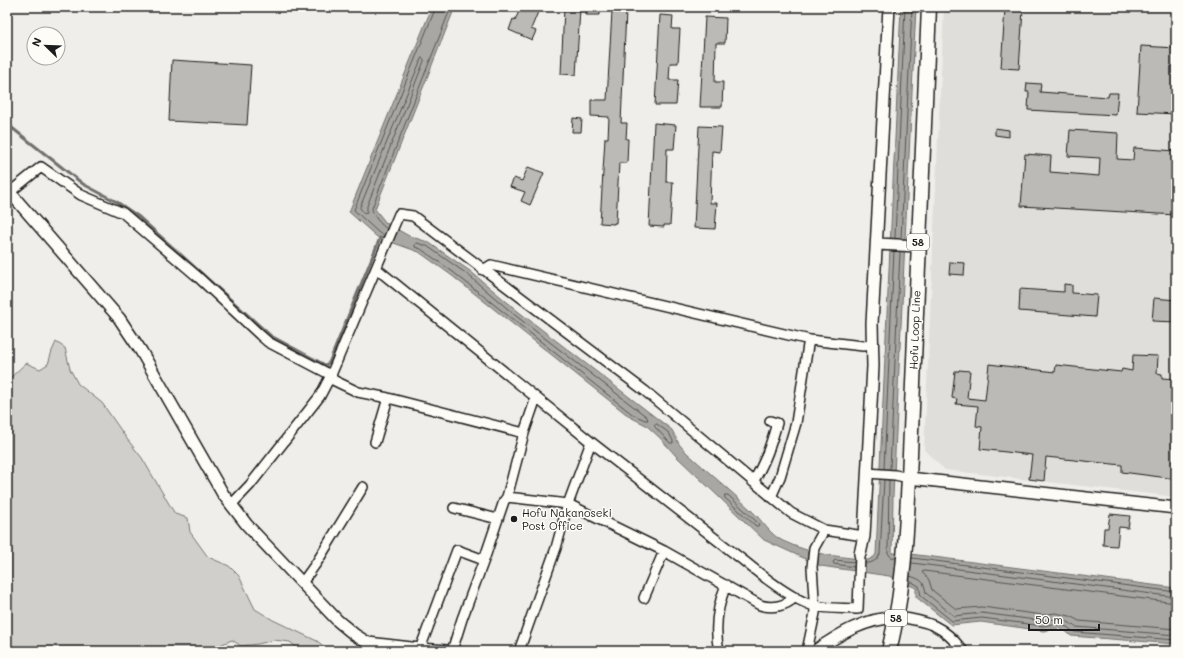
<svg xmlns="http://www.w3.org/2000/svg" width="1183" height="658" font-family="Mali,sans-serif">
	<style>
		.built { fill: #e0deda }
		.green { fill: #d0cfcc; stroke: #767674 }
		.water { fill: #a8a7a3; stroke: #706f6d }
		.lines { fill: none; stroke-linecap: round; stroke-linejoin: round }
		.shore { stroke: #545452; stroke-width: 1 }
		.stream { stroke: #706f6d; stroke-width: 3 }
		.building { fill: #bbbab6; stroke: #1c1c1c }
		.minor-casing { stroke: #1c1c1c; stroke-width: 12 }
		.tertiary-casing { stroke: #1c1c1c; stroke-width: 14 }
		.primary-casing { stroke: #1c1c1c; stroke-width: 17 }
		.minor { stroke: #fdfcf7; stroke-width: 9 }
		.tertiary { stroke: #fdfcf7; stroke-width: 11 }
		.primary { stroke: #fdfcf7; stroke-width: 14 }
		.poi-dot { fill: #1c1c1c; stroke: #fdfcf7; stroke-width: 1.5 }
		.labels { text-anchor: middle; stroke-width: 3; stroke-linejoin: round; paint-order: stroke }
		.shield { fill: #fdfcf7; stroke: #605f5e; stroke-width: 1 }
		.shield-label { font-size: 10px; font-weight: bold; fill: #1c1c1c }
		.street-label { font-size: 11px; fill: #1c1c1c; stroke: #fdfcf7 }
		.poi-label { font-size: 11px; fill: #1c1c1c; stroke: #fdfcf7; text-anchor: start }
	</style>
	<rect width="100%" height="100%" fill="#f0eeea"/>
	<filter id="ink" filterUnits="userSpaceOnUse"><feTurbulence type="fractalNoise" baseFrequency=".025" numOctaves="2"/><feDisplacementMap in="SourceGraphic" scale="8" xChannelSelector="R" yChannelSelector="G"/><feConvolveMatrix kernelMatrix="1 2 1 2 8 2 1 2 1" color-interpolation-filters="sRGB"/></filter>
	<g filter="url(#ink)">
		<!-- built -->
		<path class="built" d="M 944,7 L 1176,7 L 1176,497 L 945,470 L 924,450 Z"/>
		<!-- green -->
		<path class="green" d="M 56,342 L 65,348 L 70,369 L 78,384 L 102,403 L 127,439 L 142,458 L 175,514 L 188,518 L 190,532 L 208,557 L 229,566 L 239,576 L 255,609 L 273,620 L 317,641 L 330,651 L 301,651 L 290,642 L 274,640 L 258,644 L 241,646 L 232,640 L 222,644 L 216,651 L 7,651 L 7,378 L 10,378 L 26,363 L 40,369 L 48,364 L 52,351 Z"/>
		<!-- water -->
		<path class="water" d="M 432,7 L 455,7 L 375,209 L 386,223 L 409,236 L 428,242 L 470,271 L 519,312 L 672,430 L 679,444 L 686,452 C 708,472 731,491 752,511 C 762,520 770,535 783,541 C 813,555 836,556 868,560 L 874,557 L 876,554 L 901,7 L 916,7 L 893,496 L 892,553 L 910,554 L 1176,588 L 1176,644 L 1071,636 C 1063,627 1055,627 1044,631 L 981,622 L 951,625 L 916,597 L 916,588 L 889,576 L 821,566 L 764,540 L 676,456 L 660,438 L 646,425 L 630,417 L 451,275 L 419,252 L 377,237 L 349,212 Z"/>
		<g class="lines">
			<!-- shore -->
			<path class="shore" d="M 422,58 L 424,59 L 424,61 L 367,206 L 367,212 L 364,213 L 360,208 Z
				M 387,229 C 381,225 372,215 372,208 L 451,7
				M 384,236 L 379,233 L 354,210 L 436,7
				M 895,238 L 905,7
				M 901,239 L 912,7
				M 417,243 L 427,246 L 467,274 L 516,316 L 647,417 L 648,420 L 645,420 L 632,414 L 453,272 L 421,249 L 415,247 L 415,244 Z
				M 655,424 L 657,424 L 669,433 L 673,441 L 673,443 L 670,443 L 655,427 Z
				M 884,469 L 894,251
				M 890,469 L 900,252
				M 889,480 L 888,553 L 891,557 L 896,558
				M 725,495 L 728,495 L 759,524 L 758,526 L 756,526 L 725,498 Z
				M 912,558 L 1176,592
				M 865,563 C 872,564 877,560 880,554 L 884,480
				M 912,563 L 1176,597
				M 854,567 L 834,564 L 833,562 L 835,560 L 854,562
				M 910,576 C 922,580 924,581 926,593 L 954,616 L 982,613 L 1043,621 L 1054,619 L 1068,622 L 1076,627 L 1176,635
				M 910,581 L 919,586 L 921,596 L 952,621 L 982,618 L 1043,626 L 1054,624 L 1067,627 L 1074,632 L 1176,640
				M 1176,603 L 924,571 L 922,572 L 929,580 L 932,590 L 956,609 L 982,607 L 1043,615 L 1055,613 L 1070,616 L 1079,621 L 1176,629"/>
			<!-- stream -->
			<path class="stream" d="M 7,124 L 83,184 L 117,202 L 139,217 L 271,336 L 325,365 L 329,363 L 380,238"/>
		</g>
		<!-- building -->
		<path class="building" d="M 521,7 L 540,7 L 531,29 L 536,31 L 532,40 L 509,30 L 513,19 L 515,20 Z
			M 586,7 L 600,7 L 600,15 L 586,15 Z
			M 564,8 L 580,9 L 576,75 L 561,74 Z
			M 1005,9 L 1023,10 L 1019,69 L 1001,68 Z
			M 612,11 L 626,11 L 621,123 L 627,123 L 626,139 L 628,139 L 627,163 L 619,163 L 616,223 L 614,223 L 614,224 L 600,223 L 605,138 L 608,138 L 609,117 L 591,116 L 591,100 L 607,100 Z
			M 660,15 L 673,16 L 672,29 L 680,29 L 678,63 L 670,63 L 669,80 L 678,80 L 676,105 L 655,105 Z
			M 705,17 L 726,18 L 725,43 L 716,43 L 715,82 L 723,82 L 722,107 L 700,107 Z
			M 1141,46 L 1176,48 L 1176,114 L 1137,112 Z
			M 172,60 L 251,65 L 247,125 L 169,121 Z
			M 1027,83 L 1041,84 L 1040,92 L 1108,97 L 1109,93 L 1118,93 L 1116,115 L 1028,110 L 1029,92 L 1026,92 Z
			M 573,118 L 582,119 L 581,132 L 572,132 Z
			M 654,123 L 676,125 L 674,149 L 667,149 L 666,182 L 673,182 L 670,225 L 664,225 L 664,227 L 649,226 Z
			M 699,126 L 722,127 L 720,152 L 712,151 L 710,203 L 717,203 L 715,229 L 694,228 Z
			M 995,128 L 1009,130 L 1009,137 L 995,135 Z
			M 1070,130 L 1118,133 L 1117,159 L 1133,160 L 1134,148 L 1176,151 L 1176,215 L 1021,206 L 1025,154 L 1051,156 L 1050,172 L 1099,176 L 1100,158 L 1068,156 Z
			M 528,167 L 544,173 L 530,205 L 521,201 L 525,192 L 510,187 L 514,178 L 522,181 Z
			M 950,262 L 965,263 L 964,275 L 949,274 Z
			M 1064,284 L 1072,285 L 1072,293 L 1097,295 L 1095,317 L 1019,311 L 1020,289 L 1064,292 Z
			M 1154,298 L 1176,300 L 1176,322 L 1152,321 Z
			M 1133,355 L 1158,356 L 1157,373 L 1162,374 L 1162,378 L 1176,379 L 1176,479 L 1122,472 L 1122,465 L 1046,457 L 1044,481 L 1029,479 L 1032,455 L 980,449 L 982,427 L 976,426 L 978,406 L 956,404 L 957,399 L 952,398 L 955,371 L 959,371 L 959,370 L 970,371 L 967,398 L 985,400 L 989,364 L 1055,372 L 1056,365 L 1121,372 L 1122,369 L 1132,371 Z
			M 1110,514 L 1130,516 L 1128,528 L 1119,527 L 1117,546 L 1103,545 L 1104,528 L 1108,528 Z"/>
		<g class="lines">
			<!-- minor casing -->
			<g class="minor-casing">
				<path id="minor" d="M 10,192 L 41,167 L 81,195 L 123,213 L 198,277 L 260,335 L 268,342 L 331,375 L 333,380 L 358,392 L 388,398 L 524,433
					M 377,269 L 591,442 L 744,561 C 761,575 794,601 815,606 C 828,609 844,608 858,609 L 860,554
					M 483,270 L 491,265 L 810,340 L 863,346 L 872,345
					M 375,442 L 388,398
					M 867,473 L 895,475 L 909,478
					M 753,482 C 765,463 771,444 777,423 L 770,421
					M 507,497 L 568,504 L 664,551 L 760,605 C 772,609 786,606 795,597
					M 771,497 L 780,477 L 796,423 L 808,345 L 810,340
					M 231,505 L 250,485 L 320,396 L 331,375 L 399,214 L 413,216 L 645,391 L 791,513 L 824,530 L 864,536
					M 454,508 L 498,519
					M 302,583 L 317,562 L 363,487
					M 644,598 L 664,551
					M 897,617 C 928,621 943,625 963,651
					M 420,649 L 457,550 L 484,560
					M 452,651 L 462,619 L 484,560 L 504,501 L 507,497 L 524,433 L 536,398
					M 519,651 L 556,548 L 568,504 L 591,442
					M 719,651 C 714,628 717,607 726,585
					M 807,651 L 815,613 L 812,567 L 814,548 L 824,530"/>
			</g>
			<!-- tertiary casing -->
			<g class="tertiary-casing">
				<path id="tertiary" d="M 7,189 L 119,318 L 141,351 L 223,494 L 247,525 L 302,583 L 338,621 L 355,635 L 368,643 L 420,649 L 447,651
					M 877,244 L 918,246
					M 909,478 L 1176,508
					M 860,554 L 864,536 L 873,366 L 872,324 L 889,7
					M 815,651 C 841,633 864,619 897,617"/>
			</g>
			<!-- primary casing -->
			<g class="primary-casing">
				<path id="primary" d="M 889,651 C 894,629 899,607 901,585 C 906,549 907,513 909,478 L 929,7"/>
			</g>
			<!-- minor -->
			<use href="#minor" class="minor"/>
			<!-- tertiary -->
			<use href="#tertiary" class="tertiary"/>
			<!-- primary -->
			<use href="#primary" class="primary"/>
		</g>
	</g>
	<!-- markers -->
	<circle class="poi-dot" cx="514" cy="519" r="4"/>
	<g class="labels">
		<!-- shield labels -->
		<g class="shield">
			<rect x="907" y="234" width="22" height="16" rx="3"/>
			<rect x="885" y="610" width="22" height="16" rx="3"/>
		</g>
		<g class="shield-label">
			<text x="918" y="246">58</text>
			<text x="896" y="622">58</text>
		</g>
		<!-- street labels -->
		<g class="street-label">
			<text transform="translate(915 330) rotate(-88)" y="4">Hofu Loop Line</text>
		</g>
		<!-- poi labels -->
		<g class="poi-label">
			<text x="522" y="517">Hofu Nakanoseki<tspan x="522" dy="13">Post Office</tspan></text>
		</g>
	</g>
	<!-- margin -->
	<rect width="1183" height="658" fill="none" stroke="#fdfcf7" stroke-width="24"/>
	<rect x="12" y="12" width="1159" height="634" fill="none" stroke="#1c1c1c" stroke-width="1.5" filter="url(#ink)"/>
	<!-- north arrow -->
	<g transform="translate(46 46) rotate(293)"><circle r="19" fill="#fdfcf7" stroke="#a3a29f"/>
	<path d="M0-3L7 15L0 10L-7 15Z" fill="#1c1c1c"/>
	<text y="-6" font-size="11" font-weight="bold" text-anchor="middle" fill="#1c1c1c">N</text>
	</g>
	<!-- scale -->
	<path d="M1029 624v6h70v-6" fill="none" stroke="#1c1c1c" stroke-width="2"/>
	<text x="1035" y="624" font-size="12" fill="#1c1c1c" stroke="#fdfcf7" stroke-width="3" paint-order="stroke">50 m</text>
</svg>
